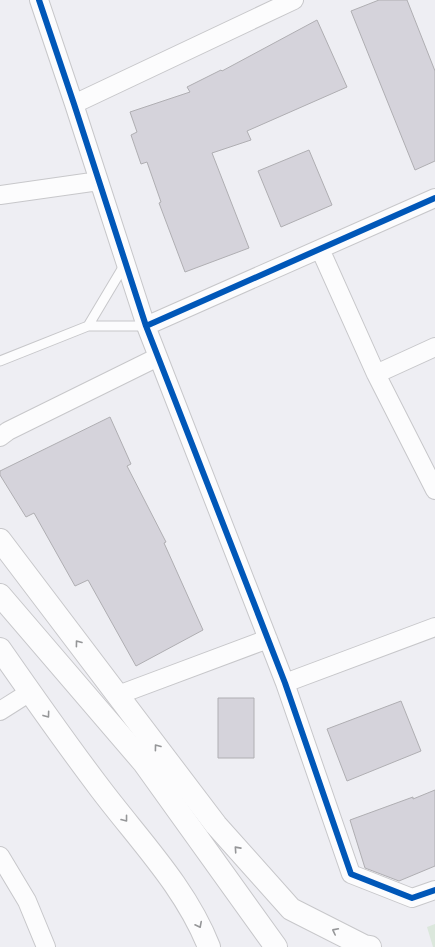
<svg xmlns="http://www.w3.org/2000/svg" width="435" height="947" font-family="'Roboto Serif',serif">
	<style>
		.green { fill: #dbe7dc }
		.building { fill: #d5d3db; stroke: #afaeb2 }
		.lines { fill: none; stroke-linecap: round; stroke-linejoin: round }
		.service-casing { stroke: #c7c7ca; stroke-width: 11 }
		.minor-casing { stroke: #c7c7ca; stroke-width: 20 }
		.secondary-casing { stroke: #c7c7ca; stroke-width: 24 }
		.trunk-casing { stroke: #c7c7ca; stroke-width: 24 }
		.service { stroke: #fcfcfd; stroke-width: 9 }
		.minor { stroke: #fcfcfd; stroke-width: 18 }
		.secondary { stroke: #fcfcfd; stroke-width: 22 }
		.trunk { stroke: #fcfcfd; stroke-width: 22 }
		.cycleway-casing { stroke: #fafbfe; stroke-width: 8 }
		.cycleway { stroke: #0057b8; stroke-width: 6 }
		.oneway { stroke: #959698 }
	</style>
	<rect width="100%" height="100%" fill="#eeeef3"/>
	<!-- green -->
	<path class="green" d="M 435,924 L 435,947 L 433,947 L 427,927 Z"/>
	<!-- building -->
	<path class="building" d="M 379,0 L 407,0 L 435,71 L 435,161 L 415,170 L 351,11 Z
		M 317,20 L 347,87 L 247,131 L 251,140 L 212,153 L 249,248 L 185,272 L 159,203 L 161,202 L 147,162 L 141,164 L 131,135 L 137,132 L 130,112 L 190,92 L 187,87 L 221,70 L 222,71 Z
		M 309,150 L 332,205 L 281,227 L 258,171 Z
		M 110,417 L 131,464 L 127,466 L 166,542 L 164,543 L 203,630 L 136,666 L 88,580 L 75,586 L 34,513 L 26,517 L 0,475 L 0,471 Z
		M 218,698 L 254,698 L 254,758 L 218,758 Z
		M 401,701 L 421,751 L 347,781 L 327,729 Z
		M 435,790 L 435,866 L 399,881 L 365,868 L 350,820 L 413,797 L 413,799 Z"/>
	<g class="lines">
		<!-- service casing -->
		<g class="service-casing">
			<path id="service" d="M 88,326 L 146,326
				M 0,361 L 88,326 L 125,264"/>
		</g>
		<!-- minor casing -->
		<g class="minor-casing">
			<path id="minor" d="M 39,0 L 74,104 L 146,326 L 285,683 L 351,874 L 412,898 L 435,890
				M 74,104 L 294,0
				M 0,195 L 99,181
				M 320,249 L 376,374 L 435,490
				M 146,326 L 435,198
				M 376,374 L 435,347
				M 0,437 L 8,431 L 158,357
				M 285,683 L 435,627
				M 118,695 L 268,639
				M 0,711 L 30,692
				M 0,856 L 27,901 L 46,947"/>
		</g>
		<!-- secondary casing -->
		<g class="secondary-casing">
			<path id="secondary" d="M 0,595 L 144,763 L 276,947"/>
		</g>
		<!-- trunk casing -->
		<g class="trunk-casing">
			<path id="trunk" d="M 0,540 L 216,825 L 291,909 L 364,946 L 370,947
				M 0,649 C 32,695 65,742 99,787 C 138,839 185,886 209,947"/>
		</g>
		<!-- service -->
		<use href="#service" class="service"/>
		<!-- minor -->
		<use href="#minor" class="minor"/>
		<!-- secondary -->
		<use href="#secondary" class="secondary"/>
		<!-- trunk -->
		<use href="#trunk" class="trunk"/>
		<!-- cycleway casing -->
		<g class="cycleway-casing">
			<path id="cycleway" d="M 39,0 L 74,104 L 146,326 L 285,683 L 351,874 L 412,898 L 435,890
				M 146,326 L 435,198"/>
		</g>
		<!-- cycleway -->
		<use href="#cycleway" class="cycleway"/>
	</g>
	<!-- one-way arrows -->
	<defs><path id="oneway-chevron" d="M-2-3.5L2.5 0L-2 3.5" fill="none" stroke-width="1.6" stroke-linecap="round" stroke-linejoin="round"/></defs>
	<g class="oneway">
		<use href="#oneway-chevron" transform="translate(78 643) rotate(-127)"/>
		<use href="#oneway-chevron" transform="translate(47 715) rotate(54)"/>
		<use href="#oneway-chevron" transform="translate(157 747) rotate(-127)"/>
		<use href="#oneway-chevron" transform="translate(125 819) rotate(52)"/>
		<use href="#oneway-chevron" transform="translate(237 849) rotate(-132)"/>
		<use href="#oneway-chevron" transform="translate(199 925) rotate(63)"/>
		<use href="#oneway-chevron" transform="translate(335 931) rotate(-153)"/>
	</g>
</svg>
